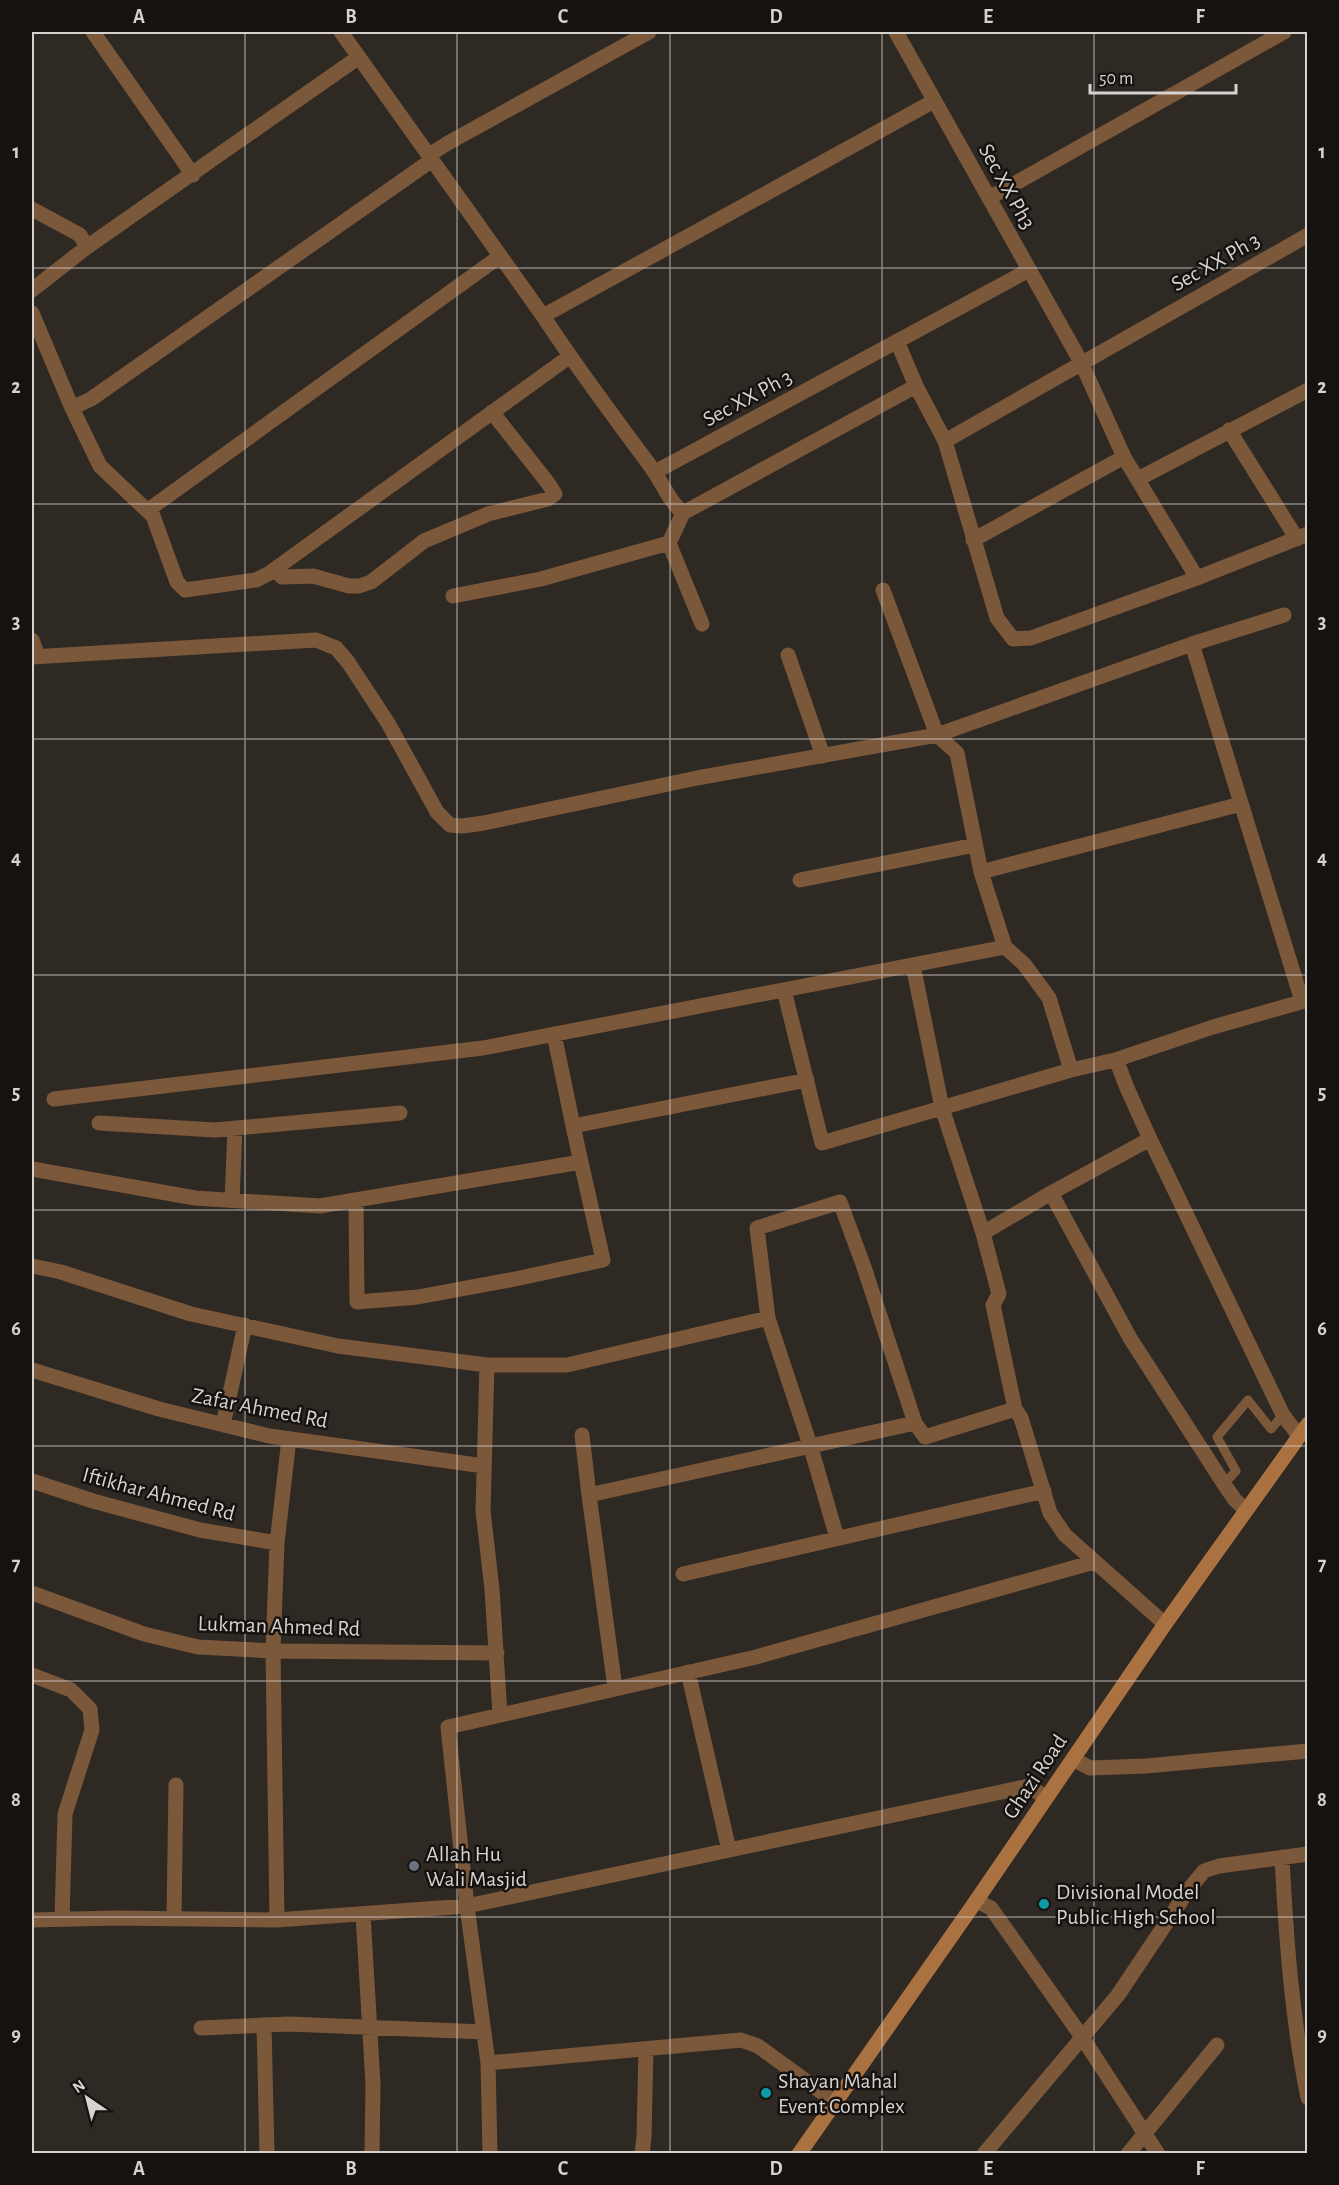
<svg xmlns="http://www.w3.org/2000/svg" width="1339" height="2185" font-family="'Alegreya Sans',sans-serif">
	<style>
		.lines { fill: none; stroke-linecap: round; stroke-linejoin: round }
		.service { stroke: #7c583b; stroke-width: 9 }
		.minor { stroke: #7c583b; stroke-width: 15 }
		.secondary { stroke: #aa7141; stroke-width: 15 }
		.grid { fill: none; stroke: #d6d2cf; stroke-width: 1.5; stroke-opacity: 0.55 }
		.worship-dot { fill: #6b7280; stroke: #151210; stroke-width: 2 }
		.culture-dot { fill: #0f9aa8; stroke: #151210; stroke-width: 2 }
		.labels { text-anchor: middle; stroke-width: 5; stroke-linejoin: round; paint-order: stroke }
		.street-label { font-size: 22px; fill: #d6d2cf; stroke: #151210 }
		.poi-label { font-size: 22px; fill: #d6d2cf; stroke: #151210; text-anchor: start }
		.neatline { fill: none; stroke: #d6d2cf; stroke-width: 2 }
		.grid-label { font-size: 20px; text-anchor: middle; font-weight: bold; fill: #d6d2cf }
	</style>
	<rect width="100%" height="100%" fill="#2f2924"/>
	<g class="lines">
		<!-- service -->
		<path class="service" d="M 1224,1484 L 1236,1471 L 1217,1437 L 1248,1400 L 1271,1429 L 1283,1415"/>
		<!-- minor -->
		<path class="minor" d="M 93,32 L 193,175
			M 341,32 L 543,316 C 577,368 614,417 651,467 C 662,482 669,501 683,513
			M 896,32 L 1081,362 L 1124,457 L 1197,578
			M 429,155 L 448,143 L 649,32
			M 989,198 L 1284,32
			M 32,209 L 80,235 L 87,247
			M 32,290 L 87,247 L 359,57
			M 32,313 L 72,408 L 100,466 L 153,516 L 177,582 L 185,590 L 256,580 L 268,574 L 569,357
			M 543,316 L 934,101
			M 897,341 L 916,386 L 945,441 L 997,618 L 1013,639 L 1031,638 L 1197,578 L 1308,534
			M 72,408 L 91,399 L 432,160
			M 1229,430 L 1297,539
			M 945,441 L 1308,235
			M 655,472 L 1029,270
			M 1138,479 L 1308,390
			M 148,510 L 499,257
			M 973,540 L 1124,457
			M 669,543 L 702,624
			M 275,569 L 282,577 L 313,576 L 349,586 L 359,586 L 371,582 L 424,541 L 488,514 L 548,499 L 555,494 L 548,483 L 492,412
			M 883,590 L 937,735 L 957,753 L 981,872 L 1005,947 L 1024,964 L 1049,998 L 1071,1070
			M 453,596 L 541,579 L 669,543 L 683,513 L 916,386
			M 32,640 L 38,656
			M 1192,644 L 1302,1001
			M 788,655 L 823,756
			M 32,657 L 316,640 L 336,648 L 348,662 L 388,723 L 437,812 L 450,825 L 462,826 L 484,823 L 697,778 L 937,735 L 1192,644 L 1284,615
			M 981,872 L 1241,804
			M 800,880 L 975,845
			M 913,965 L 942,1108 L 983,1233 L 1051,1193 L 1150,1139
			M 784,990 L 822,1143 L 1071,1070 L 1115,1060 L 1213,1027 L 1308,1000
			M 554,1034 L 573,1126
			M 1115,1060 L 1119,1067 L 1127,1088 L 1150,1139 L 1283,1415 L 1299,1436
			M 54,1099 L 483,1048 L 1005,947
			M 99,1123 L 215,1130 L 400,1113
			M 32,1169 L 195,1198 L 320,1206 L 581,1162 L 573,1126 L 807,1080
			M 1051,1193 L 1130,1338 L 1224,1484 L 1235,1500 L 1246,1510
			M 232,1200 L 235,1128
			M 356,1200 L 357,1302 L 418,1297 L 515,1279 L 603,1260 L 581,1162
			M 983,1233 L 999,1294 L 993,1305 L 1015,1409
			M 32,1266 L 61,1272 L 191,1314 L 338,1346 L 487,1365 L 483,1511 L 492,1589 L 500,1715
			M 487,1365 L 567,1365 L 768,1318
			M 32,1370 L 159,1409 L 269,1436 L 484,1466
			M 223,1425 L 245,1325
			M 582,1435 L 589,1495 L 615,1688
			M 32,1481 L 93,1501 L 200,1530 L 277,1543
			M 589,1495 L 915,1423
			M 837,1538 L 811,1448 L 768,1318 L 757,1228 L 840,1202 L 864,1267 L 915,1423 L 925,1437 L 1015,1409 L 1021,1418 L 1050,1513 L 1065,1535 L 1165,1624
			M 683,1574 L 1044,1491
			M 32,1593 L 144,1634 L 198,1647 L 273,1651 L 497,1653
			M 688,1672 L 729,1850
			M 32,1675 L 71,1690 L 90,1709 L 92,1730 L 65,1814 L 62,1919
			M 1073,1759 L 1090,1768 L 1146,1766 L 1308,1751
			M 1282,1857 C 1286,1938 1292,2019 1308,2098
			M 976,1901 L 991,1908 L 1082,2037 L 1158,2154
			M 363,1914 L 373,2084 L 372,2154
			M 174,1918 L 176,1785
			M 32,1920 L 115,1918 L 277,1920 L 467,1906 L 1029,1786 L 1046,1798
			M 277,1920 L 273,1651 L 277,1543 L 289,1439
			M 264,2025 L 267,2154
			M 201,2028 L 289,2024 L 484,2032
			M 488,2063 L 741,2040 L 758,2046 L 835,2102
			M 490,2154 L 488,2063 L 467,1906 L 448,1727 L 756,1657 L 1094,1562
			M 642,2154 L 644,2137 L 646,2049
			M 984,2154 L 1118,1995 L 1189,1889 L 1204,1871 L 1219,1866 L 1308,1854
			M 1128,2154 L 1217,2045"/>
		<!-- secondary -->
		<path class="secondary" d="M 799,2154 L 976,1901 L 1165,1624 L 1308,1424"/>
	</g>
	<!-- grid -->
	<path class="grid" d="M 245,32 L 245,2154M 457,32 L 457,2154M 670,32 L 670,2154M 882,32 L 882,2154M 1094,32 L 1094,2154M 32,268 L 1308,268M 32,504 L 1308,504M 32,739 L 1308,739M 32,975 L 1308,975M 32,1210 L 1308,1210M 32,1446 L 1308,1446M 32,1681 L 1308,1681M 32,1917 L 1308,1917"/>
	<!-- markers -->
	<circle class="worship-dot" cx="414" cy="1866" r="6"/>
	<g class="culture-dot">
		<circle cx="1044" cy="1904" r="6"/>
		<circle cx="766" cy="2093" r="6"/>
	</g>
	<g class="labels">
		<!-- street labels -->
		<g class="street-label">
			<text transform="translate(1008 186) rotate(61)" y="8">Sec XX Ph3</text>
			<text transform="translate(1215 261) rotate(-29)" y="8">Sec XX Ph 3</text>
			<text transform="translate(747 397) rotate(-28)" y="8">Sec XX Ph 3</text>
			<text transform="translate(260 1407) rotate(11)" y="8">Zafar Ahmed Rd</text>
			<text transform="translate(159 1493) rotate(15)" y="8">Iftikhar Ahmed Rd</text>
			<text transform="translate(279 1625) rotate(2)" y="8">Lukman Ahmed Rd</text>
			<text transform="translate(1034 1776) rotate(-56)" y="8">Ghazi Road</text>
		</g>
		<!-- poi labels -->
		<g class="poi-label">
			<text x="426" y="1861">Allah Hu<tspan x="426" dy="25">Wali Masjid</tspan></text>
			<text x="1056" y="1899">Divisional Model<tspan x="1056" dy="25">Public High School</tspan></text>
			<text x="778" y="2088">Shayan Mahal<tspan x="778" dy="25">Event Complex</tspan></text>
		</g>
	</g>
	<!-- border -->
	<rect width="1339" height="2185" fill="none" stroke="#151210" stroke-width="66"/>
	<!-- north arrow -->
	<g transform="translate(87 2098) rotate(325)" stroke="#151210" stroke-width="4.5" paint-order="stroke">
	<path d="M0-4.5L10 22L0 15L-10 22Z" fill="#d6d2cf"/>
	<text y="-9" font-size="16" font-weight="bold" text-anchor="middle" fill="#d6d2cf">N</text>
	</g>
	<!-- scale -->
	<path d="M1090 84v9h146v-9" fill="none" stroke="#d6d2cf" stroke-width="3"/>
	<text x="1099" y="84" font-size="18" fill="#d6d2cf" stroke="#151210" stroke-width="4.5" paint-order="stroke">50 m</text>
	<rect x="33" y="33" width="1273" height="2119" class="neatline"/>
	<g class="grid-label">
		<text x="139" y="23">A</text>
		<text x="351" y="23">B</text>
		<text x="563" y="23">C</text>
		<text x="776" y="23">D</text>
		<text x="988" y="23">E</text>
		<text x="1200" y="23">F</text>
		<text x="16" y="158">1</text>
		<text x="1322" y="158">1</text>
		<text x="16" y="393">2</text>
		<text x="1322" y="393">2</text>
		<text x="16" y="628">3</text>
		<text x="1322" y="628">3</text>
		<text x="16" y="864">4</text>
		<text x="1322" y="864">4</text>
		<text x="16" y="1099">5</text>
		<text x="1322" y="1099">5</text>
		<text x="16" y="1335">6</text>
		<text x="1322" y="1335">6</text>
		<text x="16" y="1570">7</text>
		<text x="1322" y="1570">7</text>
		<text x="16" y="1806">8</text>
		<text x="1322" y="1806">8</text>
		<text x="16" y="2041">9</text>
		<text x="1322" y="2041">9</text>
		<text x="139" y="2175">A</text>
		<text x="351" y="2175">B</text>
		<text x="563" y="2175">C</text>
		<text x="776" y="2175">D</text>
		<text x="988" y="2175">E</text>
		<text x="1200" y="2175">F</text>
	</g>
</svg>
